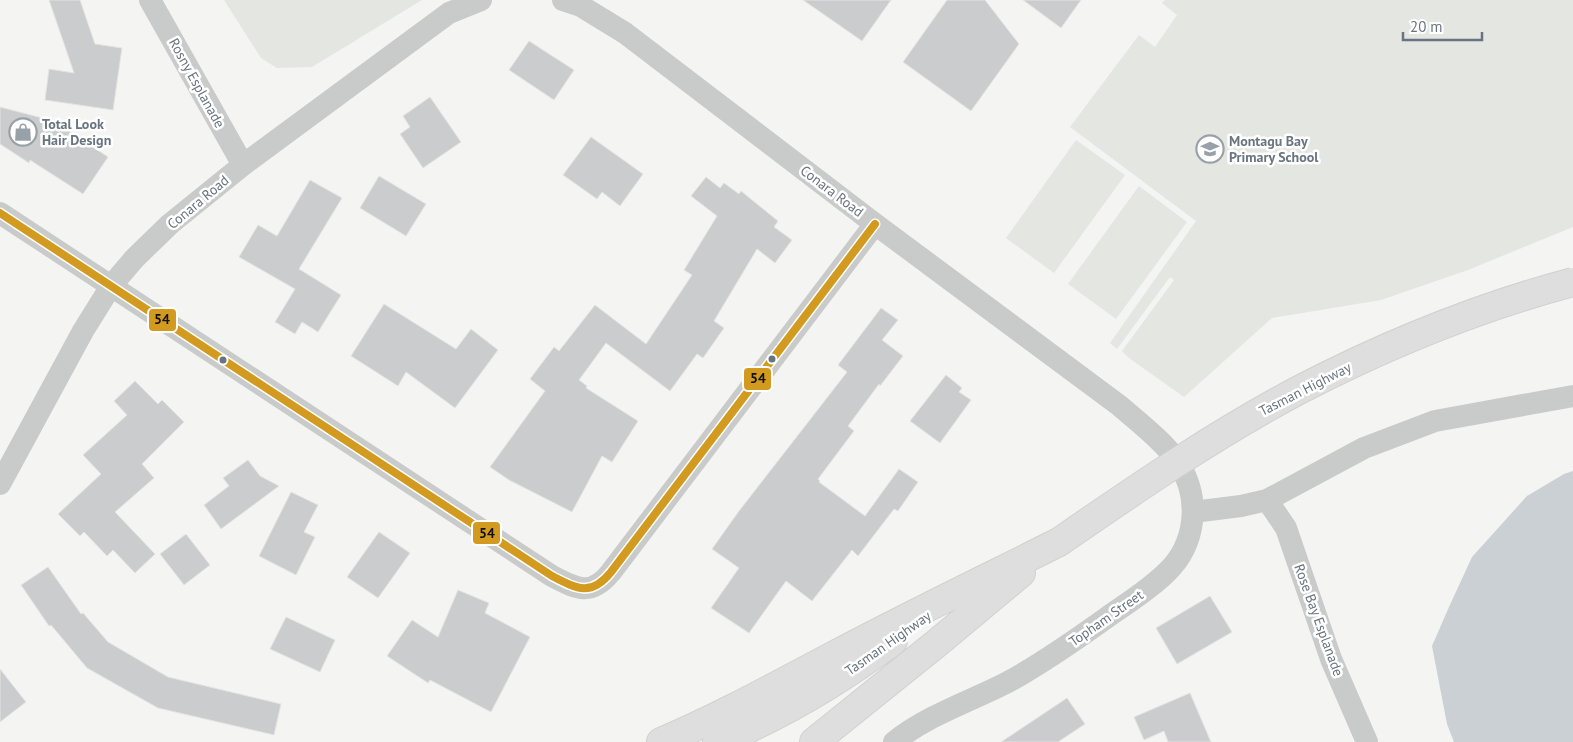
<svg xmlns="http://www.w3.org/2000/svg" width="1573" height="742" font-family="'PT Sans',sans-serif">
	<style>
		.green { fill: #e4e6e2 }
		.water { fill: #cad0d3 }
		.building { fill: #cbcccd; stroke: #e4e4e2 }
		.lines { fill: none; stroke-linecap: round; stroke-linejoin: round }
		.trunk-casing { stroke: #d1d1d1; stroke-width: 30 }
		.minor { stroke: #c9caca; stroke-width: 22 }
		.trunk { stroke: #dededf; stroke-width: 28 }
		.trunk-bridge-casing { stroke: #d1d1d1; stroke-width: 30; stroke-linecap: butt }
		.trunk-bridge { stroke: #dededf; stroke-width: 28 }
		.bus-1-casing { stroke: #fff; stroke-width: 11 }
		.bus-1 { stroke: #d39a20; stroke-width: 8 }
		.bus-dot { fill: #68747f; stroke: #fff; stroke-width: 2 }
		.labels { text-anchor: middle; stroke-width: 5; stroke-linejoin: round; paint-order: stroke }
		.street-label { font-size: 14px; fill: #68747f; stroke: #fff }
		.poi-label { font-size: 14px; font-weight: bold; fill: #68747f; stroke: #fff; text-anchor: start }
		.line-badge { stroke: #fff; stroke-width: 2 }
		.pale-badge-label { font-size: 14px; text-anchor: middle; font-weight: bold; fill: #111 }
	</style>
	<rect width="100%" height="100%" fill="#f4f4f3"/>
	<!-- green -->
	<path class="green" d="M 224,0 L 422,0 L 312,67 L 277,68 L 261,58 Z
		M 1165,0 L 1573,0 L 1573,227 L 1468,270 L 1381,300 L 1272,318 L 1184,397 L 1129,358 L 1122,351 L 1174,280 L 1170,277 L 1117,349 L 1110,343 L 1196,221 L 1070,127 L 1139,35 L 1155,47 L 1177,15 L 1162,3 Z
		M 1076,140 L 1125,175 L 1054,273 L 1006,238 Z
		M 1139,186 L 1187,222 L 1116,319 L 1068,284 Z"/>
	<!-- water -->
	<path class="water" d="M 1573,471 L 1573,742 L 1454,742 L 1447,724 L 1432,646 L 1449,607 L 1472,557 L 1527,496 L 1564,474 Z"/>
	<!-- building -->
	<path class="building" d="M 49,0 L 80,0 L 95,44 L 122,48 L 113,110 L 45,100 L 49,69 L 74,73 Z
		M 803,0 L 891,0 L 862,41 Z
		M 947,0 L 985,0 L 1019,44 L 971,111 L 903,62 Z
		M 1023,0 L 1081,0 L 1061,28 Z
		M 529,41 L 574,70 L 554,100 L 509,70 Z
		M 430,97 L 461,142 L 423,168 L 400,134 L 410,127 L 403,116 Z
		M 0,107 L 54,121 L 108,157 L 83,194 L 30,160 L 29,163 L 0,144 Z
		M 591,137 L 643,174 L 620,206 L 602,192 L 597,199 L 563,175 Z
		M 379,176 L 426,204 L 406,236 L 360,208 Z
		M 706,177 L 720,188 L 724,183 L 739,194 L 741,191 L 778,221 L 774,227 L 792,240 L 775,263 L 757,249 L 714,321 L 724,328 L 703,358 L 697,354 L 670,391 L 606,343 L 579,380 L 587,386 L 586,388 L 638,421 L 612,462 L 602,456 L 572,512 L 509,480 L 490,467 L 545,391 L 530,379 L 554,347 L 559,351 L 595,305 L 646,344 L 692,275 L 684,270 L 717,216 L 691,196 Z
		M 310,180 L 342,198 L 299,269 L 341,295 L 318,332 L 302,322 L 295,334 L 275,322 L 295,289 L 239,257 L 258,225 L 277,236 Z
		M 384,304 L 456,349 L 471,329 L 498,350 L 455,408 L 406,372 L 398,386 L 351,356 Z
		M 881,308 L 898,320 L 882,340 L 903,356 L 880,386 L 879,384 L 848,426 L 854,431 L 818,479 L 820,481 L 819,482 L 865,516 L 899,469 L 918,482 L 898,511 L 894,509 L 858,556 L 852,550 L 812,601 L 786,581 L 749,633 L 711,608 L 739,568 L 712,549 L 739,511 L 847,372 L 838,365 Z
		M 946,375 L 962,388 L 959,392 L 971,400 L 940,443 L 910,421 Z
		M 135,381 L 158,404 L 162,400 L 184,422 L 142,464 L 154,478 L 115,512 L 155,554 L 135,573 L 113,550 L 107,556 L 84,532 L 80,536 L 58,514 L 101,474 L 83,455 L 127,415 L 114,401 Z
		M 248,460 L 260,476 L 279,486 L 221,529 L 204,505 L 229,486 L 223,478 Z
		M 291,492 L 318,505 L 304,532 L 315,537 L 296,575 L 259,556 Z
		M 379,532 L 410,553 L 378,598 L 347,577 Z
		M 186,534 L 210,565 L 184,585 L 160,554 Z
		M 48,567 L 81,614 L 83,613 L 108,642 L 168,677 L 281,704 L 274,735 L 158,708 L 87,668 L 51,625 L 49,626 L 21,585 Z
		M 458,590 L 489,603 L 485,613 L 530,637 L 491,712 L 430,680 L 428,683 L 387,656 L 412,620 L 438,637 Z
		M 1210,596 L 1232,632 L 1177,664 L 1156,628 Z
		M 286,617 L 335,640 L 320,672 L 270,649 Z
		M 0,669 L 26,702 L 0,722 Z
		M 1190,693 L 1211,742 L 1168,742 L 1164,731 L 1144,740 L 1134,717 Z
		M 1067,698 L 1085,724 L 1058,742 L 1001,742 Z"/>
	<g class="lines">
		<!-- trunk casing -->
		<g class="trunk-casing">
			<path id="trunk" d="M 661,742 C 720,717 774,687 831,657 C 906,617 983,580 1059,542
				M 717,742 C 780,717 838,682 893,641
				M 814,742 L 937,643 L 1021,573"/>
		</g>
		<!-- minor -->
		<path class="minor" d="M 150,0 L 243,165
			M 563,0 L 581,6 L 625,33 L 875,224 L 1120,406 C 1137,421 1168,445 1179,464 C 1201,499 1196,544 1167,572 C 1150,589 1129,602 1109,616 C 1077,639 1043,663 1008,682 C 969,702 928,715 894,742
			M 0,213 L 552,576 C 577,589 591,597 611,572 L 875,224
			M 0,484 L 83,331 L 111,286 L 134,259 L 170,224 L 243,165 L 449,13 L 481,0
			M 1267,500 L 1286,528 L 1331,659 L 1367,742
			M 1193,512 L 1241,506 L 1267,500 L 1364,448 L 1435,421 L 1573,396"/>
		<!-- trunk -->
		<use href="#trunk" class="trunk"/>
		<!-- trunk-bridge casing -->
		<g class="trunk-bridge-casing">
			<path id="trunk-bridge" d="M 1059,542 C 1137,488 1216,434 1299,390 C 1386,345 1479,307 1573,282"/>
		</g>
		<!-- trunk-bridge -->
		<use href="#trunk-bridge" class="trunk-bridge"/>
		<!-- bus-1 casing -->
		<g class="bus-1-casing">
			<path id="bus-1" d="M 0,213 L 552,576 C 577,589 591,597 611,572 L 875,224"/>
		</g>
		<!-- bus-1 -->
		<use href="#bus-1" class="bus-1"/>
	</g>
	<!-- icons -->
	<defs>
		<g id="shop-ring" transform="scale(1.4375)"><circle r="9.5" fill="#fff" stroke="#99a1a8" stroke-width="1.5"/><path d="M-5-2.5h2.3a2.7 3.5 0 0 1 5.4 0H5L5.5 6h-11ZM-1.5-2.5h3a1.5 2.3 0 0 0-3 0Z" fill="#99a1a8"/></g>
		<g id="school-ring" transform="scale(1.4375)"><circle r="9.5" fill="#fff" stroke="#99a1a8" stroke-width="1.5"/><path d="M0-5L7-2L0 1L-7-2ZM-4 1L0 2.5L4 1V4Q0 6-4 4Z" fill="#99a1a8"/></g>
	</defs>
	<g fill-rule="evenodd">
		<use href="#shop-ring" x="23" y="132"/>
		<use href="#school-ring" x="1210" y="149"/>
	</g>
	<!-- markers -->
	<g class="bus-dot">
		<circle cx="772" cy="359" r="4.5"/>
		<circle cx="223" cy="360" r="4.5"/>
	</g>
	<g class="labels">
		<!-- street labels -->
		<g class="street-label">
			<text transform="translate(197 83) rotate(61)" y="5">Rosny Esplanade</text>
			<text transform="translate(832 191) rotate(37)" y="5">Conara Road</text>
			<text transform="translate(198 202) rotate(-40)" y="5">Conara Road</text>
			<text transform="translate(1305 389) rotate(-27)" y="5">Tasman Highway</text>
			<text transform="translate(1106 618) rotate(-35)" y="5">Topham Street</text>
			<text transform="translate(1319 620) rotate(70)" y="5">Rose Bay Esplanade</text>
			<text transform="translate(888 643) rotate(-35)" y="5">Tasman Highway</text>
		</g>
		<!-- poi labels -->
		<g class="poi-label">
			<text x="42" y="129">Total Look<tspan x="42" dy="16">Hair Design</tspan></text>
			<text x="1229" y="146">Montagu Bay<tspan x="1229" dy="16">Primary School</tspan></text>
		</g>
	</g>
	<g class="line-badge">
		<rect x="148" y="308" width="29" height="24" rx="5" fill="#d39a20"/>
		<rect x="743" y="367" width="29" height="24" rx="5" fill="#d39a20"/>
		<rect x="472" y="521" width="29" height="24" rx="5" fill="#d39a20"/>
	</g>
	<g class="pale-badge-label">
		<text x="162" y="324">54</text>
		<text x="758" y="383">54</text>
		<text x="487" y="538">54</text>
	</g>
	<!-- scale -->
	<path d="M1403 32v8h79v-8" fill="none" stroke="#68747f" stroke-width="2.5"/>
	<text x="1410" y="32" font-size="15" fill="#68747f" stroke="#ffffff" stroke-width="4" paint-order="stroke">20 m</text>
</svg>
